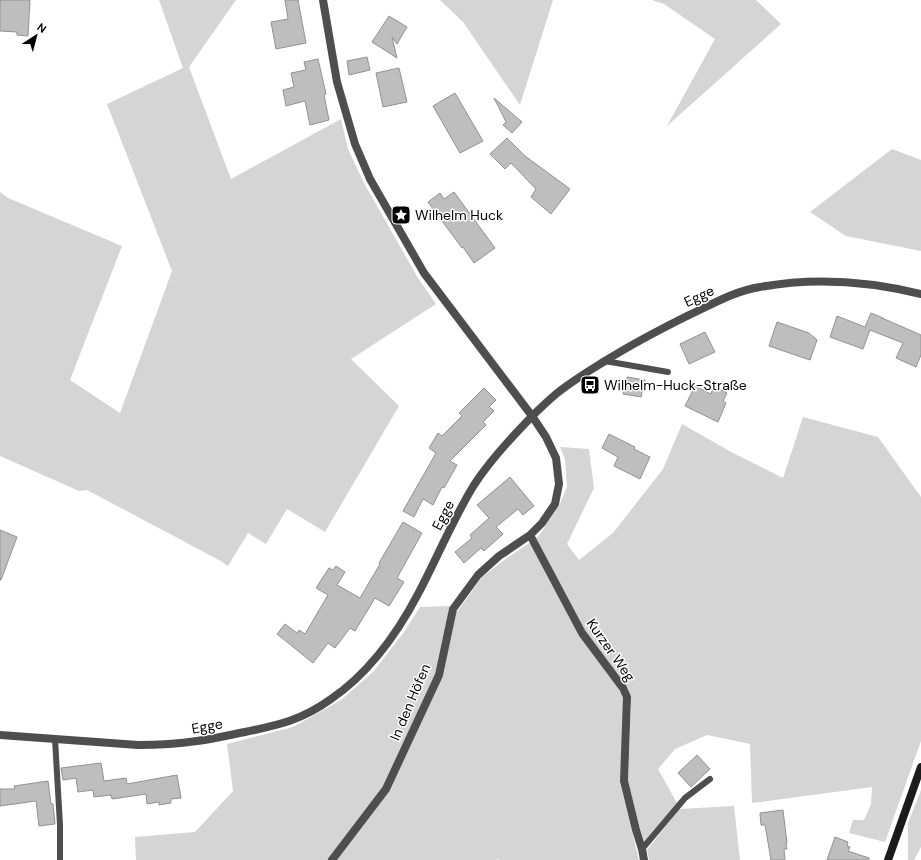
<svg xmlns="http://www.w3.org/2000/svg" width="921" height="860" font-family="'DM Sans',sans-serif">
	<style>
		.green { fill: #d5d5d5 }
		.building { fill: #bebebe; stroke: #929292 }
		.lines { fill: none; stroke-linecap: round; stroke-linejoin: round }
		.lane { stroke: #4e4e4e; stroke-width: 6 }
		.street { stroke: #4e4e4e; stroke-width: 8 }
		.secondary { stroke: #1b1b1b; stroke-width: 8 }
		.labels { text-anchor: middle; stroke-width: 3; stroke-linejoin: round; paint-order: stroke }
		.poi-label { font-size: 14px; fill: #000; stroke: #fff; text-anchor: start }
		.street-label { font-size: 14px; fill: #000; stroke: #fff }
	</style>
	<rect width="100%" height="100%" fill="#fff"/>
	<!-- green -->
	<path class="green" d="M 159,0 L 236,0 L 189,67 L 231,179 L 341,119 L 348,149 L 364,183 L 418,278 L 436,304 L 351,359 L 399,406 L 325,532 L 287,509 L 266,544 L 248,533 L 228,566 L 219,560 L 87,490 L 79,491 L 0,456 L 0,192 L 8,198 L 122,246 L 70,380 L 120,413 L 172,271 L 107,104 L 183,68 Z
		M 440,0 L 553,0 L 520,105 L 463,22 Z
		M 652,0 L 756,0 L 781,24 L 667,126 L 715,39 L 664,4 Z
		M 892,149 L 921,160 L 921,251 L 846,236 L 810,212 Z
		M 803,417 L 878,437 L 921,497 L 921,741 L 885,842 L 849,833 L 853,820 L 864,820 L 871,804 L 872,787 L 752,803 L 750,744 L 707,735 L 675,749 L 658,769 L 677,803 L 645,843 L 639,826 L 628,782 L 631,707 C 630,697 629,688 623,680 L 619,690 L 624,699 L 624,708 L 620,783 L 639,860 L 499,860 L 498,859 L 496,860 L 136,860 L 135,837 L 195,832 L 233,791 L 227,744 L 293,727 L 341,700 L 373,672 L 404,632 L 420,607 L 449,606 L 457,612 L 482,577 L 503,561 L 538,537 L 559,506 L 567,487 L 565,459 L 560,447 L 589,449 L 594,488 L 567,544 L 579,560 L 613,533 L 663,469 L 682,424 L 733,453 L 783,478 Z
		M 921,790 L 921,847 L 914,860 L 908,860 L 908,823 Z
		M 734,806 L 740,860 L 649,860 L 647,850 L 679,809 Z"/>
	<!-- building -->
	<path class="building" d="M 0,0 L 30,0 L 28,36 L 17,35 L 17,32 L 0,31 Z
		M 285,0 L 298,0 L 306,43 L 276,49 L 271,22 L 288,19 Z
		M 389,16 L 407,27 L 397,44 L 392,37 L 397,58 L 372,42 Z
		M 367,57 L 370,70 L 349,75 L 347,61 Z
		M 318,59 L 326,94 L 324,95 L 329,120 L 310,125 L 305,101 L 286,106 L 283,90 L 294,87 L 291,73 L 306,70 L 304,62 Z
		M 399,68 L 407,102 L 383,107 L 376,73 Z
		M 455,93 L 483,141 L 460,153 L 433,106 Z
		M 494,98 L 522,122 L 512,133 L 503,125 L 506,122 Z
		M 507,138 L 525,156 L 570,189 L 551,214 L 531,197 L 536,189 L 511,163 L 505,169 L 490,154 Z
		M 454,192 L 495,248 L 474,263 L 463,247 L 462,248 L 428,202 L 440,193 L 444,199 Z
		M 871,313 L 883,318 L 882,318 L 921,335 L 921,355 L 916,367 L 896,358 L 903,343 L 870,330 L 863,349 L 830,337 L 837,316 L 865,327 Z
		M 777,322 L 809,333 L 817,340 L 810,360 L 769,346 Z
		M 705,332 L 715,352 L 689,364 L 680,344 Z
		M 627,377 L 645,380 L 641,397 L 623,394 Z
		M 695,386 L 711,394 L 714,386 L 727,393 L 723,401 L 726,403 L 718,422 L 685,406 Z
		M 484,388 L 496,400 L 489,407 L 494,411 L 483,422 L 486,425 L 450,461 L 457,465 L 444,488 L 442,487 L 433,505 L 423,499 L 414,517 L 403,511 L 436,453 L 429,448 L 438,433 L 442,436 L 462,416 L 459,413 Z
		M 609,434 L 635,447 L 634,449 L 650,457 L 640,479 L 614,466 L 618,457 L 602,448 Z
		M 510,477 L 534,506 L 523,515 L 518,509 L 496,527 L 503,534 L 484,551 L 481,548 L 464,563 L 455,552 L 472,538 L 470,535 L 489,518 L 477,505 Z
		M 403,522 L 422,533 L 397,578 L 404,582 L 389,606 L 375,598 L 355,631 L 350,628 L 335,648 L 328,643 L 313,663 L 277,634 L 285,624 L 297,633 L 299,630 L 305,634 L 328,595 L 316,588 L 329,568 L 333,570 L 336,566 L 345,572 L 337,585 L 360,598 L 380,564 L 379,563 Z
		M 0,530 L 17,537 L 1,580 L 0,580 Z
		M 697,755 L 710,769 L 691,787 L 678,773 Z
		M 101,763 L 104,781 L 126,778 L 127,784 L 177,775 L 181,798 L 171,799 L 171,803 L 159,805 L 159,802 L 147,804 L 146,794 L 112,799 L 111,795 L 94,797 L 93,790 L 78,792 L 76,778 L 63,780 L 61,768 Z
		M 48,781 L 51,804 L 53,804 L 55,824 L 39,826 L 36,801 L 0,806 L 0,789 L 15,789 L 14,786 Z
		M 783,810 L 787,843 L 786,843 L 787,849 L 784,849 L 785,860 L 771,860 L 765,825 L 761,825 L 760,813 Z
		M 835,837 L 848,842 L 847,846 L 850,847 L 848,851 L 869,858 L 869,860 L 827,860 Z"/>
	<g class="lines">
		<!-- lane -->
		<path class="lane" d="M 605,361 L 668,372
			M 55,739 L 60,825 L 60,860
			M 642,849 L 685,798 L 710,779"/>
		<!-- street -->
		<path class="street" d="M 323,0 L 337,82 L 355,144 L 370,179 L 424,273 L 532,416 L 546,437 L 556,458 L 559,484 L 555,504 L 542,523 L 530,535 L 499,556 L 478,575 L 453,609 L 439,675 L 386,789 L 332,860
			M 530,535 L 582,633 L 623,688 L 627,697 L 624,781 L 636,830 L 642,849 L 644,860
			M 0,735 L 138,745 C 157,745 177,744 197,741 C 213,739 229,735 245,732 C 279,725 302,720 331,699 C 369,673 397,634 418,594 C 437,558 453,519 474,485 C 487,465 502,448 518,431 C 530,418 543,405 556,394 C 572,381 589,371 605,361 C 632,344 659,330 687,316 C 711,305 734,291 760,287 C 814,277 868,281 921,294"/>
		<!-- secondary -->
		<path class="secondary" d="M 888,860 L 921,767"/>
	</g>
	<!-- icons -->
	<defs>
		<g id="sight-square" transform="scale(1)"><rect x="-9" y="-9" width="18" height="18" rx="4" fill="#000" stroke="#fff"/><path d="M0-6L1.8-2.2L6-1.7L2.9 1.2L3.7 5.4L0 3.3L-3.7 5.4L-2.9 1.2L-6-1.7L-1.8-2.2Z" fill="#fff"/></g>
		<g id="bus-square" transform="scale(1)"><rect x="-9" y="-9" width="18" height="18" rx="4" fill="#000" stroke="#fff"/><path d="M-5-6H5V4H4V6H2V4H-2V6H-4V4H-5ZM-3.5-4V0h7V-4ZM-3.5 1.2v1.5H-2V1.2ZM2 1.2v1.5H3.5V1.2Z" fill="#fff"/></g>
	</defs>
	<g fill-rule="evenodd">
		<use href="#sight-square" x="401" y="215"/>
		<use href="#bus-square" x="590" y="385"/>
	</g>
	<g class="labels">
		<!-- poi labels -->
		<g class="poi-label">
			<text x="415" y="220">Wilhelm Huck</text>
			<text x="604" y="390">Wilhelm-Huck-Straße</text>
		</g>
		<!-- street labels -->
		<g class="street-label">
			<text transform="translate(699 296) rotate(-25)" y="5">Egge</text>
			<text transform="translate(443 515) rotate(-63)" y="5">Egge</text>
			<text transform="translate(611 650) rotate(55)" y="5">Kurzer Weg</text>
			<text transform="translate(410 702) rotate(-67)" y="5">In den Höfen</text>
			<text transform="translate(207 726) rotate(-10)" y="5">Egge</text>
		</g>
	</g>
	<!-- north arrow -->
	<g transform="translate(36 36) rotate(36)" stroke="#ffffff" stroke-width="3" paint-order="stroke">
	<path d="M0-3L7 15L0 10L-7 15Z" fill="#000000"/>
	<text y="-6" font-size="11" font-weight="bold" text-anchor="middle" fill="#000000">N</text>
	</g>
</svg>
